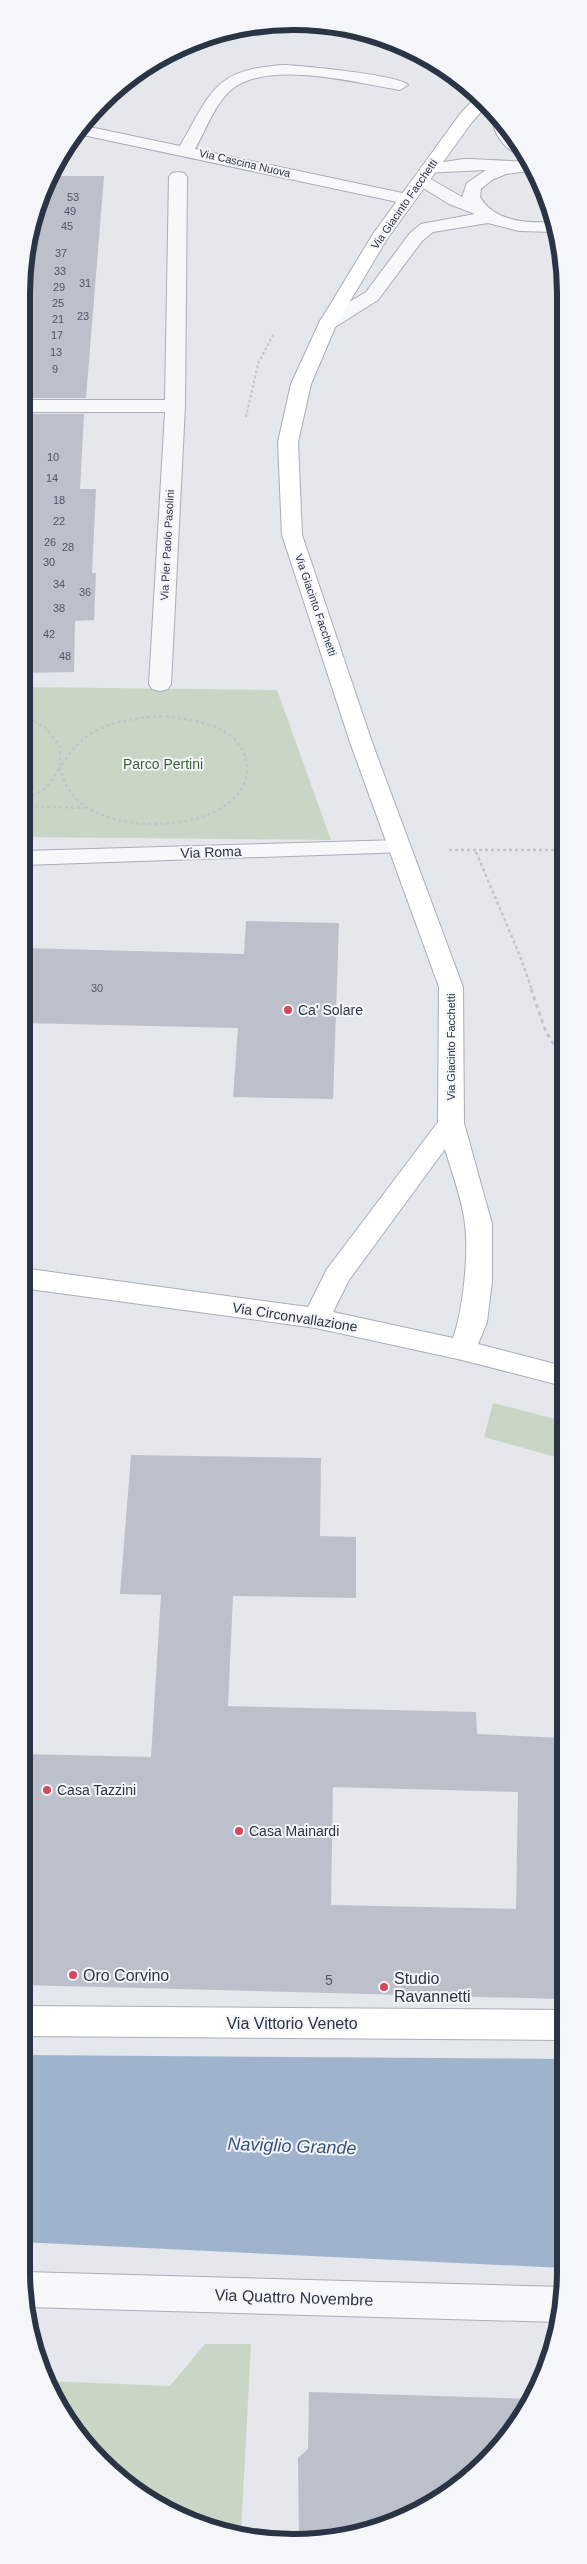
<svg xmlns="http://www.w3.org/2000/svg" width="587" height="2564" font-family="Arial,sans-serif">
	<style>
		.green { fill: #c9d6c5 }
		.water { fill: #9fb4cc }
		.building { fill: #bbc0ca; fill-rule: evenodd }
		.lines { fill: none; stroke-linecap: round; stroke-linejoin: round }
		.street-casing { stroke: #a9aeb7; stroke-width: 2 }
		.secondary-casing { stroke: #a9aeb7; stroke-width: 2 }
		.path-far2 { stroke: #c2c5cb; stroke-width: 2; stroke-dasharray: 2.5 2.5; stroke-linecap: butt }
		.path-far1 { stroke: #c2c5cb; stroke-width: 2.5; stroke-dasharray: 3 3; stroke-linecap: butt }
		.path { stroke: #c2c5cb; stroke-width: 3; stroke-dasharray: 4 4; stroke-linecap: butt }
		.street { fill: #f7f8fa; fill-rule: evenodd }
		.secondary { fill: #fff; fill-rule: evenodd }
		.poi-dot { fill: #d1495b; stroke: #f4f6f9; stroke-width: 2 }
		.labels { text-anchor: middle; stroke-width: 4; stroke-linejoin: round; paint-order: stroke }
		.far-street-label { font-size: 11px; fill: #2b3445; stroke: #f4f6f9 }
		.number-label { font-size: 11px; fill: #4f5766 }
		.park-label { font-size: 14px; fill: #3f6138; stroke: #f4f6f9 }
		.street-label { font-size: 14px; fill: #2b3445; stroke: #f4f6f9 }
		.poi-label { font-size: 14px; fill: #2b3445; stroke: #f4f6f9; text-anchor: start }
		.near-number-label { font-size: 14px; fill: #4f5766 }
		.near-poi-label { font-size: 16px; fill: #2b3445; stroke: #f4f6f9; text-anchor: start }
		.near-street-label { font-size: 16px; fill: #2b3445; stroke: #f4f6f9 }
		.near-water-label { font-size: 18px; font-style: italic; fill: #34527a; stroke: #f4f6f9 }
		.rim { fill: none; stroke: #2b3445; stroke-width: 6 }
	</style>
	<rect width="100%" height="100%" fill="#e4e7ec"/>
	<!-- green -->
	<path class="green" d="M 23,687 L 277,690 L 331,840 L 23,837 Z
		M 493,1403 L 563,1421 L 563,1459 L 484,1437 Z
		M 205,2344 L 251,2344 L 241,2533 L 173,2515 L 89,2450 L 46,2381 L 170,2386 Z"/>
	<!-- water -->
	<path class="water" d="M 22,2055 L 563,2059 L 563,2268 L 21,2242 Z"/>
	<!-- building -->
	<path class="building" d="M 52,176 L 104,176 L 86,398 L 23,398 L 24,258 Z
		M 23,414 L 84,414 L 80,489 L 96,489 L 92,573 L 96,573 L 94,620 L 75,621 L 74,672 L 23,673 Z
		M 246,921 L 339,923 L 333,1099 L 233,1097 L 238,1028 L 23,1023 L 23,948 L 244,954 Z
		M 131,1455 L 321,1458 L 320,1536 L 356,1537 L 356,1598 L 233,1596 L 228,1706 L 476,1712 L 477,1734 L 563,1738 L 563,1999 L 22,1985 L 22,1754 L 151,1757 L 161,1595 L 120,1594 ZM 333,1787 L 518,1792 L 516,1909 L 331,1905 Z
		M 309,2392 L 532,2399 L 529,2406 L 459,2486 L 364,2533 L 299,2540 L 298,2458 L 308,2449 Z"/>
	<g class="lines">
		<!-- street casing -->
		<g class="street-casing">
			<path id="street" d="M 285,65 C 303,66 401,75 408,85 L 400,90 C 357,83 267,59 231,90 C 214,105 206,130 195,149 L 407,194 L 413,195 L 416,199 L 413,203 L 407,204 L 78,134 L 85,126 L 180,146 C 212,90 215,69 285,65 Z
				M 495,118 L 498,118 L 523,153 C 509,156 494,135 493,122 Z
				M 464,159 C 486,159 508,162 529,161 L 536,170 L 506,174 L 492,180 L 481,189 L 480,197 C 495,222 526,223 552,222 L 556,232 L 519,231 L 488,223 L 433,232 L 422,241 L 378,300 L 335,327 L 321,327 L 319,323 L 321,319 L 366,292 L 410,233 L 421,224 L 475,214 L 449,204 L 412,181 L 415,177 L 427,177 L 462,197 L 467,183 L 486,170 L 423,173 L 420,169 L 423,165 Z
				M 178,172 L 184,173 L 187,177 L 185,406 L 171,684 L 168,689 L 160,691 L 152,689 L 149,684 L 165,412 L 23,412 L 23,400 L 165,400 L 169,177 L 172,173 Z
				M 399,840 L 407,842 L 411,847 L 407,852 L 23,865 L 23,851 Z
				M 25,2272 L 563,2287 L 563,2306 L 558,2322 L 28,2307 L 22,2273 Z"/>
		</g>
		<!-- secondary casing -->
		<g class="secondary-casing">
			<path id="secondary" d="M 478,95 L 488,104 L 472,122 L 387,239 L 337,323 L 311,384 L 298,442 L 302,535 L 373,745 L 463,987 L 464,1123 L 492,1224 L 492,1281 L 487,1322 L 478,1344 L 563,1366 L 563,1386 L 462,1360 L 316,1328 L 22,1288 L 22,1268 L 308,1307 L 327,1269 L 438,1122 L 439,987 L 351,745 L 282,535 L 278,442 L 291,384 L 319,323 L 373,234 L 460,114 ZM 445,1149 C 452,1173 462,1199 465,1224 C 469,1253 463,1311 453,1338 L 333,1312 L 349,1280 Z
				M 22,2006 L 563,2010 L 563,2040 L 22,2036 Z"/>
		</g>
		<!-- path-far2 -->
		<path class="path-far2" d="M 246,417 L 258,364 L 273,335"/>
		<!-- path-far1 -->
		<path class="path-far1" d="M 23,716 L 45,727 L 60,746 L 60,768 L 45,789 L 23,801
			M 160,716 C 193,719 244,725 247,767 C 248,780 241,792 232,800 C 199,831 115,832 81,803 C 69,794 64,782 60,768 C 86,725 112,721 160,716 Z
			M 23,806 L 85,808
			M 449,850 L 563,850
			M 476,852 L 520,956 L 532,990"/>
		<!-- path -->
		<path class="path" d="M 531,989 L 546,1032 L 563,1059"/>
		<!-- street -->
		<use href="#street" class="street"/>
		<!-- secondary -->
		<use href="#secondary" class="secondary"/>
	</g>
	<!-- markers -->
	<g class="poi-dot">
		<circle cx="288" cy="1010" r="5"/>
		<circle cx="47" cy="1790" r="5"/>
		<circle cx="239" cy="1831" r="5"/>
		<circle cx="73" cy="1975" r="5"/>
		<circle cx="384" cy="1987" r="5"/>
	</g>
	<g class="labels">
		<!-- far-street labels -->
		<g class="far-street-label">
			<text transform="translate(245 163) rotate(13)" y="4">Via Cascina Nuova</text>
			<text transform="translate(404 204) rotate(-55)" y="4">Via Giacinto Facchetti</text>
			<text transform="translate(167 545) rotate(-87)" y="4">Via Pier Paolo Pasolini</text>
			<text transform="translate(316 605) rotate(71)" y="4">Via Giacinto Facchetti</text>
			<text transform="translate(451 1047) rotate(-90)" y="4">Via Giacinto Facchetti</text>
		</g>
		<!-- number labels -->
		<g class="number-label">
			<text x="73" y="201">53</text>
			<text x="70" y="215">49</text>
			<text x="67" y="230">45</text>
			<text x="61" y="257">37</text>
			<text x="60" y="275">33</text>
			<text x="85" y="287">31</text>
			<text x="59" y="291">29</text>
			<text x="58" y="307">25</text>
			<text x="83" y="320">23</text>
			<text x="58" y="323">21</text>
			<text x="57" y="339">17</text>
			<text x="56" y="356">13</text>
			<text x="55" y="373">9</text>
			<text x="53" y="461">10</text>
			<text x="52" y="482">14</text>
			<text x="59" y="504">18</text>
			<text x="59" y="525">22</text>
			<text x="50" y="546">26</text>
			<text x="68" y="551">28</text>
			<text x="49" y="566">30</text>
			<text x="59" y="588">34</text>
			<text x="85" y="596">36</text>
			<text x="59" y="612">38</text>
			<text x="49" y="638">42</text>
			<text x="65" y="660">48</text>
			<text x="97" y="992">30</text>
		</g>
		<!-- park labels -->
		<g class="park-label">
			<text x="163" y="769">Parco Pertini</text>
		</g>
		<!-- street labels -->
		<g class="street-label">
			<text transform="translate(211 852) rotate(-2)" y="5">Via Roma</text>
			<text transform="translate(295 1317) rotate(9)" y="5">Via Circonvallazione</text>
		</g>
		<!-- poi labels -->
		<g class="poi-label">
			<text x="298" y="1015">Ca' Solare</text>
			<text x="57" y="1795">Casa Tazzini</text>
			<text x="249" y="1836">Casa Mainardi</text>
		</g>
		<!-- near-number labels -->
		<g class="near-number-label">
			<text x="329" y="1985">5</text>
		</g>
		<!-- near-poi labels -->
		<g class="near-poi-label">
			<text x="83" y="1981">Oro Corvino</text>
			<text x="394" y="1984">Studio<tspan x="394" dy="18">Ravannetti</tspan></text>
		</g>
		<!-- near-street labels -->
		<g class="near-street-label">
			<text x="292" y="2029">Via Vittorio Veneto</text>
			<text transform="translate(294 2297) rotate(2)" y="6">Via Quattro Novembre</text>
		</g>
		<!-- near-water labels -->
		<g class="near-water-label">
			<text transform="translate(292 2146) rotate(2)" y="6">Naviglio Grande</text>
		</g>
	</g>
	<!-- crop -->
	<path d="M0 0H587V2564H0ZM293 30H294A263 263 0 0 1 557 293V2271A263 263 0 0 1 294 2534H293A263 263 0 0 1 30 2271V293A263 263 0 0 1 293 30Z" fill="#f4f6f9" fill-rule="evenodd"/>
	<path class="rim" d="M293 30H294A263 263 0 0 1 557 293V2271A263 263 0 0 1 294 2534H293A263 263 0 0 1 30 2271V293A263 263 0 0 1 293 30Z"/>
</svg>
